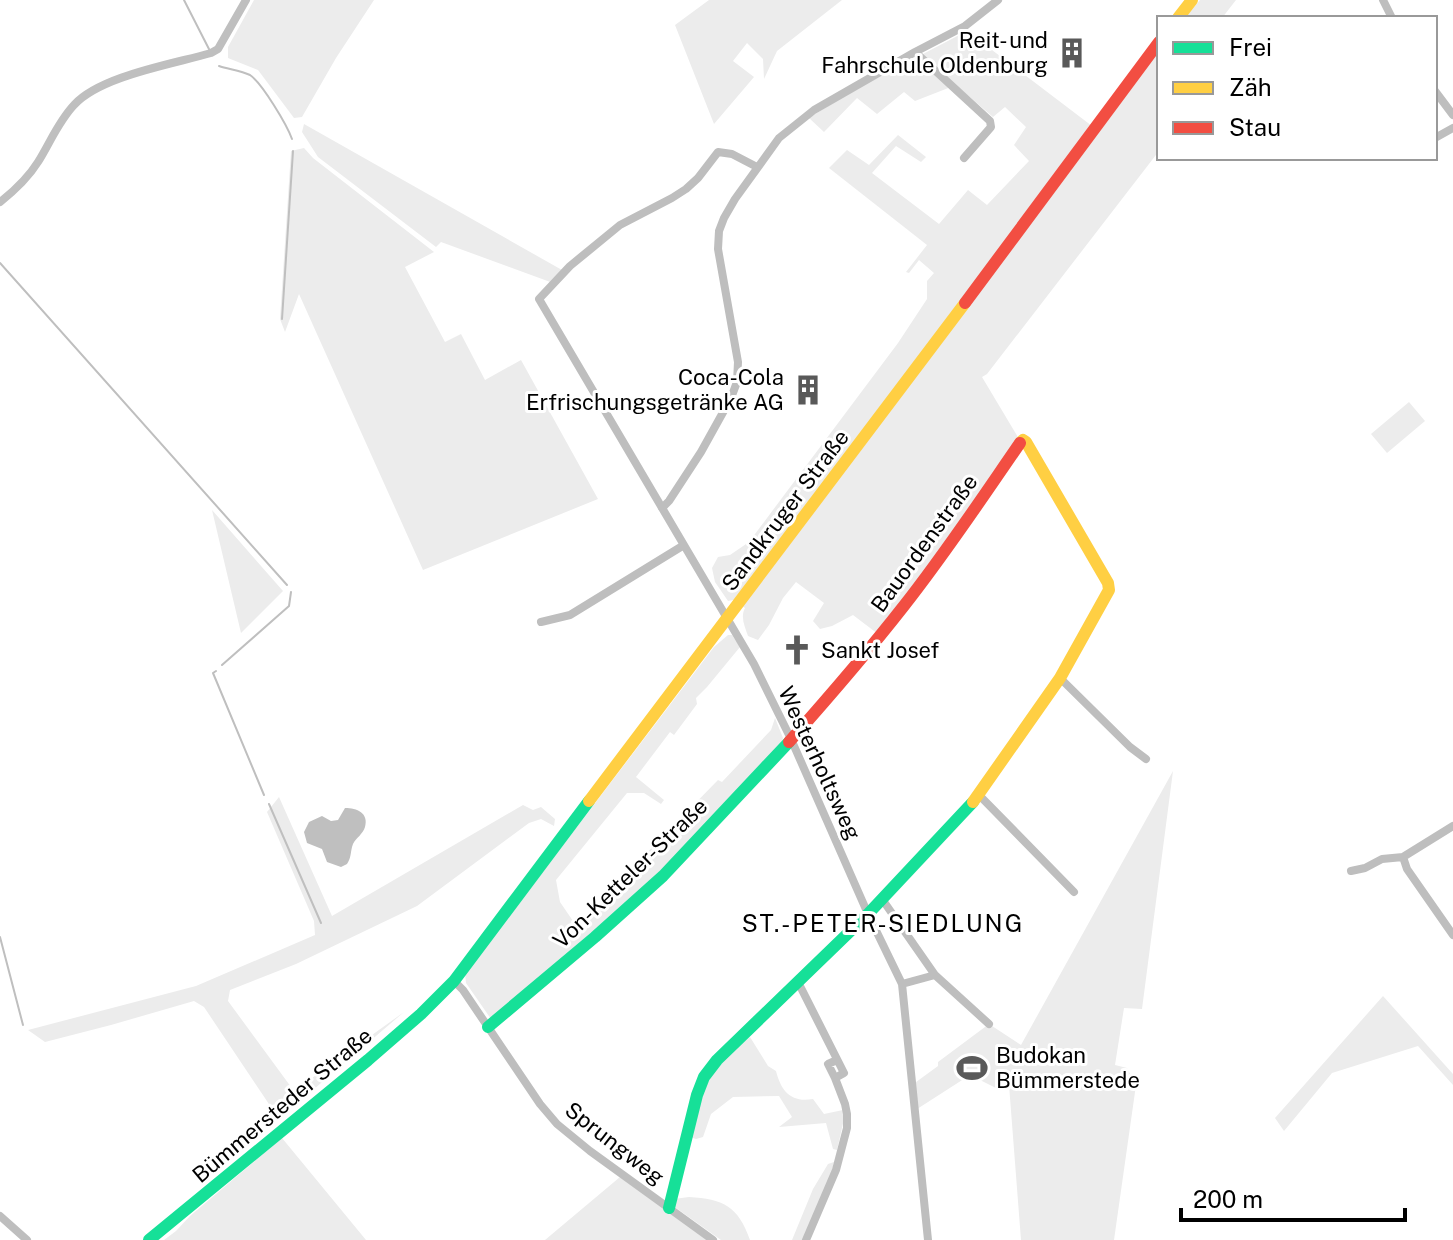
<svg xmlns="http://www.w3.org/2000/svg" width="1453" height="1240" font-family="'Public Sans',sans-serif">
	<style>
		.green { fill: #ececec }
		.water { fill: #bfbfbf }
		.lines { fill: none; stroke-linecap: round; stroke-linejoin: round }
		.stream { stroke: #bfbfbf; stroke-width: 2 }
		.canal { stroke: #bfbfbf; stroke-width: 8 }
		.street { stroke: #bebebe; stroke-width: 8 }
		.fast { stroke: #16e098; stroke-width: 12 }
		.slow { stroke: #ffcf43; stroke-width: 12 }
		.jam { stroke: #f24e42; stroke-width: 12 }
		.labels { text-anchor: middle; stroke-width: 6; stroke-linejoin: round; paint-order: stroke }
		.poi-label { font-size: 22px; fill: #000; stroke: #fff; text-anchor: end }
		.street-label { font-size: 22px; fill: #000; stroke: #fff }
		.neighbourhood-label { font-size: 24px; letter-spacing: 2px; fill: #000; stroke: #fff }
	</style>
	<rect width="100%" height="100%" fill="#fff"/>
	<!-- green -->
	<path class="green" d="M 254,0 L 374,0 L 336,58 L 302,117 L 294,118 L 258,70 L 228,58 L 228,47 Z
		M 709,0 L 842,0 L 777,51 L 764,79 L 763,59 L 747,43 L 733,61 L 754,77 L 714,124 L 675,25 Z
		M 1200,0 L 1236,0 L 1222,18 L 1185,18 Z
		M 967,31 L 1092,126 L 1159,50 L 1159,151 L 987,374 L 982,377 L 1019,439 L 902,603 L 878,634 L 853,615 L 832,626 L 820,629 L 813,621 L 824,603 L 796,582 L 783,598 L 769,625 L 758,640 L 748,636 C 745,627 740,617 745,608 L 733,600 L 728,601 L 715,582 L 712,568 L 718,557 L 730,555 L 749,542 L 898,343 L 927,299 L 927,281 L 934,273 L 919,260 L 909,273 L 906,272 L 927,245 L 829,168 L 847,150 L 869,165 L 898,135 L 926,157 L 921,162 L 896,146 L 872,173 L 939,224 L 968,190 L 987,205 L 1029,161 L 1014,145 L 1026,127 L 1005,107 L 993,117 L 956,85 L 915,101 L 904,92 L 877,114 L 857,98 L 824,132 L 809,118 L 854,90 Z
		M 304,124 L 562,270 L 553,283 L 441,242 L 436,247 L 318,157 L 302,132 Z
		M 304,148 L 313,158 L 434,252 L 405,267 L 445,342 L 461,334 L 485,380 L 521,360 L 598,499 L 423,570 L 299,294 L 285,332 L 280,319 L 291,151 Z
		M 1409,402 L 1425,421 L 1387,453 L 1371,434 Z
		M 212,510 L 283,591 L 241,633 Z
		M 728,635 L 732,635 L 740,647 L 707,687 L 696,698 L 697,704 L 674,735 L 670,732 L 636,777 L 664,800 L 661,804 L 644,793 L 627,793 L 556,880 L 560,902 L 573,921 L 586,915 L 718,780 L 722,782 L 771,730 L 775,718 L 783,738 L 782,742 L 658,875 L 491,1019 L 466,983 L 465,974 L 714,647 Z
		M 1173,771 L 1142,1009 L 1124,1008 L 1115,1065 L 1127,1068 L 1136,1085 L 1114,1240 L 1021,1240 L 1008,1072 L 998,1089 L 970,1075 L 914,1111 L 912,1085 L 938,1066 L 938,1062 L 989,1024 L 1021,1045 Z
		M 279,797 L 332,916 L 523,805 L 533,810 L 541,807 L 555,819 L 554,826 L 541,819 L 529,823 L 417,906 L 296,964 L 230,990 L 228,1001 L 294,1091 L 404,1012 L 279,1119 L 204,1007 L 194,1001 L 111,1025 L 45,1042 L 28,1030 L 196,986 L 315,935 L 314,921 L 267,812 Z
		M 1383,996 L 1453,1074 L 1453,1085 L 1418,1046 L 1332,1073 L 1284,1131 L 1275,1118 Z
		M 750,1037 L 768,1066 L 776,1071 C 781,1091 791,1103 813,1099 L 824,1114 L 843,1110 L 844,1119 L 837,1150 L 833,1149 L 826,1123 L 779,1127 L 792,1117 L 779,1096 L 733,1097 L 711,1114 L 703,1137 L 696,1139 L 690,1137 C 697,1112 703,1082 722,1062 C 730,1053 741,1045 750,1037 Z
		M 282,1138 L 366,1240 L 164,1240 L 176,1231 L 190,1216 Z
		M 834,1162 L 831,1176 L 804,1240 L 792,1240 L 813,1189 L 828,1164 Z
		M 620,1177 L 709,1240 L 545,1240 Z
		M 689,1197 C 723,1199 738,1206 750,1240 L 721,1240 L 672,1205 L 674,1199 Z"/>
	<!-- water -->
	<path class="water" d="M 345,808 C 357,808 369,813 365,827 C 363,834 356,838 353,844 C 350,852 352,856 347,864 L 341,867 L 327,862 L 322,849 L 307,843 L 304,832 L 309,822 L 322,816 L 331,821 L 338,820 Z"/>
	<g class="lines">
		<!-- stream -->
		<path class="stream" d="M 184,0 L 211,53
			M 219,66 C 228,69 241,71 250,75 C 262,83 287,125 292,139
			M 0,263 L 287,585
			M 282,319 L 293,151
			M 222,665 L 289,606 L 291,592
			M 216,671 L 213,673 L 264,795
			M 269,804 L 321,923
			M 0,937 L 23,1025"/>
		<!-- canal -->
		<path class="canal" d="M 0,202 C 14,191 28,178 38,162 C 50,143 58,122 74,105 C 100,76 173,64 211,53 L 218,49 L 246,0"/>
		<!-- street -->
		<path class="street" d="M 1383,0 L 1392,18
			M 915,52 L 990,121 L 991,127 L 964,158
			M 1435,91 L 1453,115
			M 1435,138 L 1453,128
			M 757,167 L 732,154 L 718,152 L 698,178 L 686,189 L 672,198 L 620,225 L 570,266 L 539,299 L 754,664 L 791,739 L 868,914 L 902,984 L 928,1240
			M 662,508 L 669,501 L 701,452 L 731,398 L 737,382 L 738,362 L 718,249 L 719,231 L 724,218 L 735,199 L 779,138 L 814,110 L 915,52 L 965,26 L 998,0
			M 541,622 L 570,615 L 684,545
			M 1060,678 L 1130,747 L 1146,759
			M 979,795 L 1074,892
			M 1403,857 L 1407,869 L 1453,935
			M 1351,871 L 1365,868 L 1382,859 L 1403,857 L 1453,826
			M 882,899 L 935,975 L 902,984
			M 935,975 L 989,1024
			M 454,981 L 463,990 L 540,1104 L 557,1124 L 590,1151 L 713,1240
			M 798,982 L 844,1073 L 835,1078 L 828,1064 L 837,1060
			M 0,1216 L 27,1240
			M 806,1240 L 836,1170 L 847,1128 L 847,1114 L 845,1104 L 835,1078"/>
		<!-- fast -->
		<path class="fast" d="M 488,1027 L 595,937 L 663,876 L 789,742
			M 669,1208 L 697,1095 L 704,1077 L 717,1060 L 868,914 L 973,802
			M 149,1240 L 368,1060 L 421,1014 L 454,981 L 589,801"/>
		<!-- slow -->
		<path class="slow" d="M 1178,18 L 1192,0
			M 589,801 L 965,303
			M 973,802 L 1060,678 L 1109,590 L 1108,583 L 1026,442 L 1023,440 L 1020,443"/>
		<!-- jam -->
		<path class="jam" d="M 965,303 L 1159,42
			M 789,742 C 828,698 867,653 903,607 C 945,554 982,498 1020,443"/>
	</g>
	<!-- icons -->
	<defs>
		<g id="building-bare" transform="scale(2.4)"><path d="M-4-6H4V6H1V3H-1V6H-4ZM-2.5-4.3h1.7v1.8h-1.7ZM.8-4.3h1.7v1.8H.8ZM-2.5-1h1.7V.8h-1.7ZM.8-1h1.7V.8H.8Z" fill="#595959" stroke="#fff" stroke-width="2.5" paint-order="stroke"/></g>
		<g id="church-bare" transform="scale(2.4)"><path d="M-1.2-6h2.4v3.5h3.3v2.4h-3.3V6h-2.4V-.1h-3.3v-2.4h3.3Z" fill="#595959" stroke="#fff" stroke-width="2.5" paint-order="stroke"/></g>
		<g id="stadium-bare" transform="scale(2.4)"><path d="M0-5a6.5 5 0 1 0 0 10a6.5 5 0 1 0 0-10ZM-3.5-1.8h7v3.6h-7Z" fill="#595959" stroke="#fff" stroke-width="2.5" paint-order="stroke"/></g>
	</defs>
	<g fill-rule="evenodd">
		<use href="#building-bare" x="1072" y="53"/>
		<use href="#building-bare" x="808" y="390"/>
		<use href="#church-bare" x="797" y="650"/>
		<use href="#stadium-bare" x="972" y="1068"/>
	</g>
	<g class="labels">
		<!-- poi labels -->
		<g class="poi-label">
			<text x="1048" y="48">Reit- und<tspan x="1048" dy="25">Fahrschule Oldenburg</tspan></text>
			<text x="784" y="385">Coca-Cola<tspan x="784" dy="25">Erfrischungsgetränke AG</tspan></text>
			<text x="821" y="658" text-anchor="start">Sankt Josef</text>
			<text x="996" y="1063" text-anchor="start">Budokan<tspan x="996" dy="25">Bümmerstede</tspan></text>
		</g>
		<!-- street labels -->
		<g class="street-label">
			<text transform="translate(785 510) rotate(-53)" y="8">Sandkruger Straße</text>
			<text transform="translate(924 543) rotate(-54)" y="8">Bauordenstraße</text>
			<text transform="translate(820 763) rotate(65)" y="8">Westerholtsweg</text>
			<text transform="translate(630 873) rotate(-44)" y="8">Von-Ketteler-Straße</text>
			<text transform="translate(282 1105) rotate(-40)" y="8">Bümmersteder Straße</text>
			<text transform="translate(615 1143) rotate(38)" y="8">Sprungweg</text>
		</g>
		<!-- neighbourhood labels -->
		<g class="neighbourhood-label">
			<text x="883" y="932">ST.-PETER-SIEDLUNG</text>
		</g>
	</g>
	<!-- legend -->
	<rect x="1157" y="16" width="280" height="144" fill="#ffffff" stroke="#999999" stroke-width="2"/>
	<rect x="1173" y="42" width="40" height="12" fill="#16e098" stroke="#999999" stroke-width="2"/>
	<text x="1229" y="56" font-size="24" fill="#000000">Frei</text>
	<rect x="1173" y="82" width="40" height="12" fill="#ffcf43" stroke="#999999" stroke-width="2"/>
	<text x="1229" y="96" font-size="24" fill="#000000">Zäh</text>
	<rect x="1173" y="122" width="40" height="12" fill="#f24e42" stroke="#999999" stroke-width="2"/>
	<text x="1229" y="136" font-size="24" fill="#000000">Stau</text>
	<!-- scale -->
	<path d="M1181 1208v12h224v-12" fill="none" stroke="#000000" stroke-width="4"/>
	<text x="1193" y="1208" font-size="24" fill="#000000" stroke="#ffffff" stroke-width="6" paint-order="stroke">200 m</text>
</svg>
